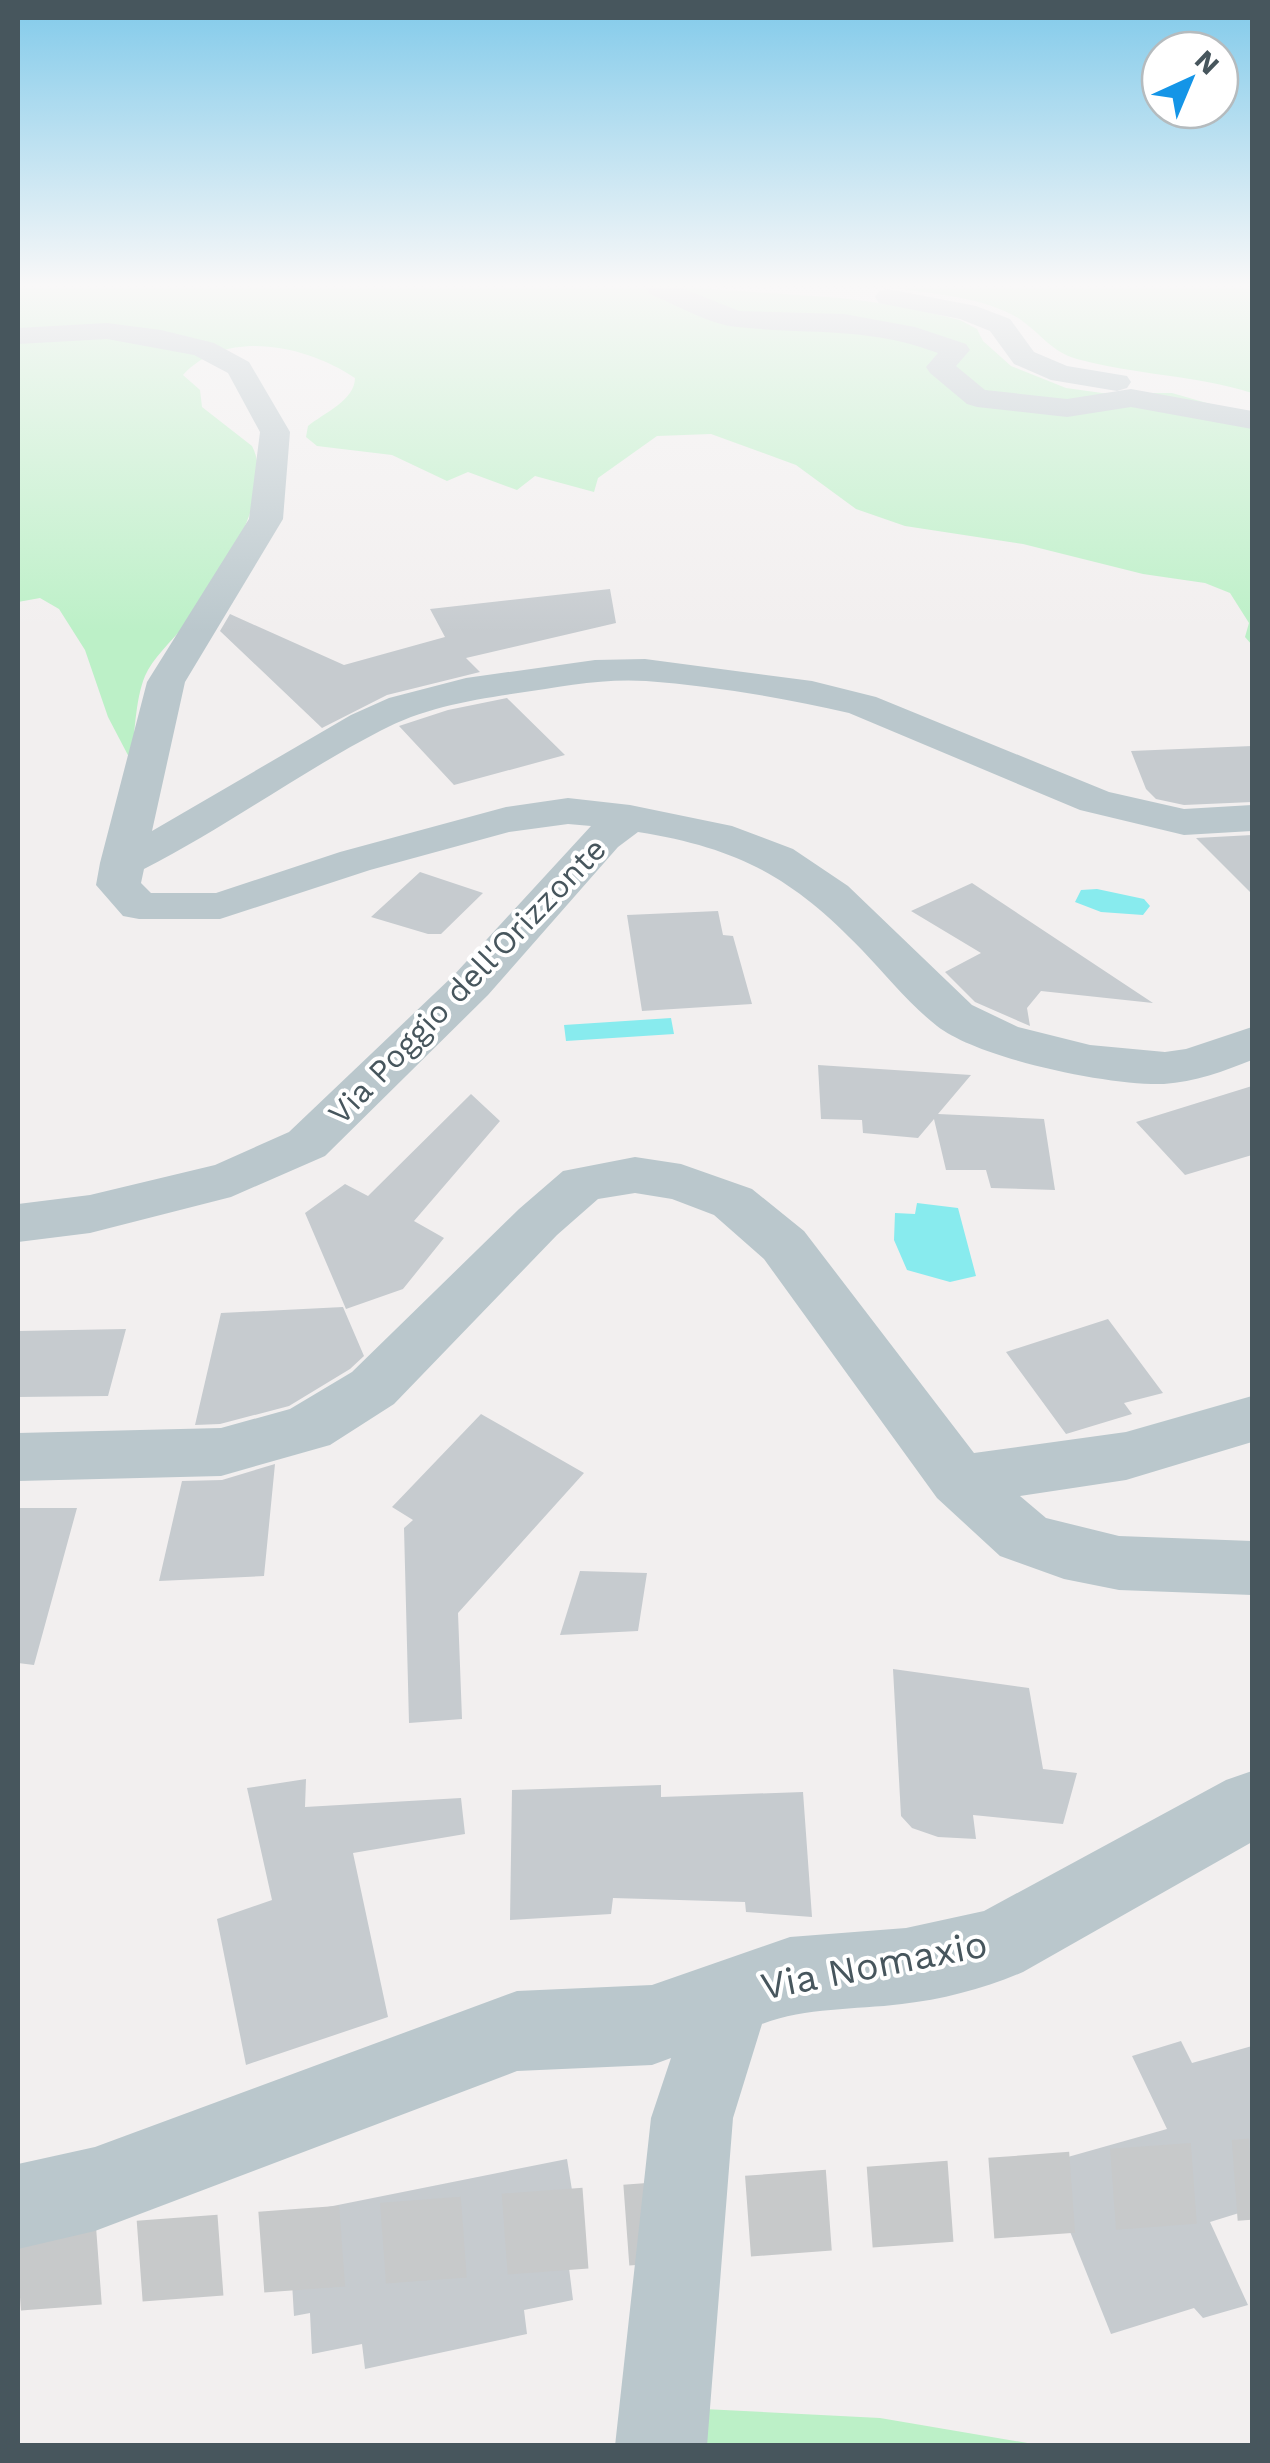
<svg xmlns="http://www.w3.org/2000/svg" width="1270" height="2463" font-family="'Work Sans',sans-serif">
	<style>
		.green { fill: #bcf0c7 }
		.water { fill: #88ebee }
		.building { fill: #c6cbcf }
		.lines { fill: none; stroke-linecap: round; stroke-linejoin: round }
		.highway-tunnel { stroke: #c7c9ca; stroke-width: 81; stroke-dasharray: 81 41; stroke-linecap: butt }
		.street { fill: #bac7cc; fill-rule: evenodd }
		.labels { text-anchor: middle; stroke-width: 8; stroke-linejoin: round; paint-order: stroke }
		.street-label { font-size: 32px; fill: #47565d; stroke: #fff }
		.near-street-label { font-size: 38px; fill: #47565d; stroke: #fff }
	</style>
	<rect width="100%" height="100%" fill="#f2efef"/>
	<!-- green -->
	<path class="green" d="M 18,288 L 697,288 L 841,298 L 902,306 L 960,320 L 977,329 L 983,341 L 1011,366 L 1066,388 L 1102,393 L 1172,393 L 1252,416 L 1252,645 L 1245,637 L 1249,623 L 1230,593 L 1205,583 L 1143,574 L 1023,544 L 905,526 L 856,509 L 796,465 L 711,434 L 657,436 L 598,478 L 594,492 L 535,476 L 517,490 L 468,472 L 447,481 L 392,455 L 317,446 L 306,437 L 308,426 C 324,413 355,400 355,378 C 308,346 226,327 183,375 L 200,390 L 202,407 L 252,446 C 278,496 213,587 183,627 C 171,642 152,659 145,676 C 135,700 135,735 131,761 L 108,717 L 85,650 L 59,609 L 40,598 L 18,602 Z
		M 893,288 L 1252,288 L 1252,393 C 1195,375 1135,375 1077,359 C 1052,352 1041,334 1021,320 C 987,297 933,294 893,288 Z
		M 704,2409 L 880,2418 L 1039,2445 L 692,2446 Z"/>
	<!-- water -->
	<path class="water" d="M 1097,889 L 1144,899 L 1150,906 L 1143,915 L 1101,912 L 1075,902 L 1081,890 Z
		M 671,1018 L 674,1034 L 566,1041 L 564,1025 Z
		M 917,1203 L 958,1208 L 976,1276 L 950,1282 L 907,1270 L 894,1240 L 895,1213 L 915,1214 Z"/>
	<!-- building -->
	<path class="building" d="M 610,589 L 616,623 L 466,658 L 480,672 L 387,695 L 322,728 L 220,631 L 230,614 L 344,665 L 445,637 L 430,609 Z
		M 507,698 L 565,755 L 454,785 L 399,726 L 448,710 Z
		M 1252,746 L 1252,802 L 1184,805 L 1156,799 L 1146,789 L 1131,751 Z
		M 1252,835 L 1252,894 L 1196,838 Z
		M 420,872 L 483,893 L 441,934 L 428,934 L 371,917 Z
		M 972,883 L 1153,1003 L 1041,991 L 1027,1008 L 1030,1026 L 975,1002 L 945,972 L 981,953 L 911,911 Z
		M 718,911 L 723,935 L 733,936 L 752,1004 L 642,1011 L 627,915 Z
		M 818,1065 L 971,1075 L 938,1114 L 1044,1119 L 1055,1190 L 991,1188 L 986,1170 L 946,1170 L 934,1119 L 918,1138 L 863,1133 L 862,1120 L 821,1119 Z
		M 1252,1086 L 1252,1155 L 1185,1175 L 1136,1122 Z
		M 471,1094 L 500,1121 L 414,1221 L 444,1238 L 403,1289 L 346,1309 L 305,1213 L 345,1184 L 368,1196 Z
		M 343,1307 L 364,1356 L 350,1369 L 289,1406 L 220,1424 L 195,1425 L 221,1313 Z
		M 1108,1319 L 1163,1393 L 1124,1403 L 1132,1414 L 1066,1434 L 1006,1352 Z
		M 126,1329 L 108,1396 L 18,1397 L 18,1331 Z
		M 481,1414 L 584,1473 L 458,1613 L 462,1719 L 409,1723 L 404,1528 L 413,1520 L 392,1507 Z
		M 275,1464 L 264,1576 L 159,1581 L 182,1481 L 222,1480 Z
		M 18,1508 L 77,1508 L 34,1665 L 18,1663 Z
		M 580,1571 L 647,1573 L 638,1631 L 560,1635 Z
		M 893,1669 L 1029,1688 L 1043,1769 L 1077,1773 L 1063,1824 L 973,1815 L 976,1839 L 938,1837 L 912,1828 L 901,1816 Z
		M 306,1779 L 305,1807 L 461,1798 L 465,1834 L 353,1853 L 388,2017 L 246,2065 L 217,1919 L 272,1900 L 247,1788 Z
		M 661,1785 L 661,1797 L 803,1792 L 812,1917 L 746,1912 L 745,1902 L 613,1898 L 611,1914 L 510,1920 L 512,1790 Z
		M 1181,2041 L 1192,2063 L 1252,2046 L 1252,2209 L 1210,2222 L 1248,2305 L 1203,2318 L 1194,2308 L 1111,2334 L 1043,2164 L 1167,2129 L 1132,2056 Z
		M 567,2159 L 584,2265 L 569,2268 L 573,2300 L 524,2310 L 527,2334 L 365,2369 L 362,2344 L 312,2354 L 310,2313 L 294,2316 L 288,2215 Z"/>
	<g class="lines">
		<!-- highway-tunnel -->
		<path class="highway-tunnel" d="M 18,2270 L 1252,2179"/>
		<!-- street -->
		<path class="street" d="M 646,288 L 682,288 L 739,311 L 844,314 L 915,327 L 966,344 L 970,350 L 956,366 L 985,390 L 1067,399 L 1131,389 L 1252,411 L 1252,429 L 1131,407 L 1067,417 L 977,407 L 967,404 L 930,373 L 926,367 L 938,353 C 866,326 810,335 737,327 C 708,324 677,305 650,294 Z
			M 888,289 L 976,306 L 1010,319 L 1034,352 L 1067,366 L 1127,376 L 1131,382 L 1127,388 L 1117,391 L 1051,380 L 1014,364 L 990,331 L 960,319 L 879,303 L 875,297 L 879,291 Z
			M 107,323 L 161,330 L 214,343 L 249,362 L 290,432 L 283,519 L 185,682 L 152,831 L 351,715 L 389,698 L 466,678 L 595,660 L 645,659 L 812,681 L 876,697 L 1109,792 L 1184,809 L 1252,805 L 1252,831 L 1184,835 L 1080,810 L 849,713 C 784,698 713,686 646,681 C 603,678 560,687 518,693 C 470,700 423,708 380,731 C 299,773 225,828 144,869 L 141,883 L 151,893 L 216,893 L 340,852 L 506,807 L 568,798 L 630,805 L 732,826 L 793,849 L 848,886 L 972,1005 L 1018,1027 L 1090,1045 L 1165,1052 L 1186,1049 L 1252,1027 L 1252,1060 C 1225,1071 1194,1082 1164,1084 C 1111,1086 979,1059 937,1026 C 909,1004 886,975 862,950 C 792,877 738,848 638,832 L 618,847 L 488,995 L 325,1156 L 231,1197 L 90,1233 L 18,1242 L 18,1204 L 90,1195 L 215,1165 L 289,1132 L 454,975 L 591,826 L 568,824 L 509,832 L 370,870 L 220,919 L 139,919 L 123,916 L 96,885 L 100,863 L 147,682 L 249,519 L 260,432 L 228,373 L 194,355 L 107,339 L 18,344 L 18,328 Z
			M 635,1157 L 681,1164 L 752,1189 L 804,1231 L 974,1453 L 1126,1432 L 1252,1396 L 1252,1442 L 1126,1480 L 1020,1496 L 1046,1518 L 1119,1536 L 1252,1541 L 1252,1595 L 1119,1590 L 1064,1579 L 1000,1556 L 937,1498 L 764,1259 L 714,1215 L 672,1199 L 635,1193 L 598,1199 L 557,1235 L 394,1404 L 330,1445 L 221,1476 L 18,1481 L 18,1433 L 221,1428 L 290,1409 L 352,1372 L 519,1209 L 563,1171 Z
			M 1252,1771 L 1252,1842 L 1023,1972 C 986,1988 942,2000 902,2004 C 854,2010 807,2007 762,2024 L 733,2118 L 707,2446 L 615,2446 L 651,2118 L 671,2058 L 652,2065 L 517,2071 L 95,2231 L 18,2249 L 18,2164 L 95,2147 L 517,1991 L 652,1985 L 790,1937 L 906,1928 L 984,1911 L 1226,1780 Z"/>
	</g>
	<!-- sky -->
	<linearGradient id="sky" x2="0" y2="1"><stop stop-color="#81caea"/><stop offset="0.45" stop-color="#f9f8f8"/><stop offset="1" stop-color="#f9f8f8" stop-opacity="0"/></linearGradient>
	<rect width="1270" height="633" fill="url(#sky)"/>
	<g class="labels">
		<!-- street labels -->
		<g class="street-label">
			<text transform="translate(467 981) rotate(-46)" y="11">Via Poggio dell'Orizzonte</text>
		</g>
		<!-- near-street labels -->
		<g class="near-street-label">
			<text transform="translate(874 1965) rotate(-11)" y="13">Via Nomaxio</text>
		</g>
	</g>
	<!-- border -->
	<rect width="1270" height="2463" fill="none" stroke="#47565d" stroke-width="40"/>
	<!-- north arrow -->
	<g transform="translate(1190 80) rotate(44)"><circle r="48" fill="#ffffff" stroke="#b5bbbe" stroke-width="2.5"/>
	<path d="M0-8L18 38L0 25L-18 38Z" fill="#1495e7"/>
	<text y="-15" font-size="28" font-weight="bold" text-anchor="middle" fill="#47565d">N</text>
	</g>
</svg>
